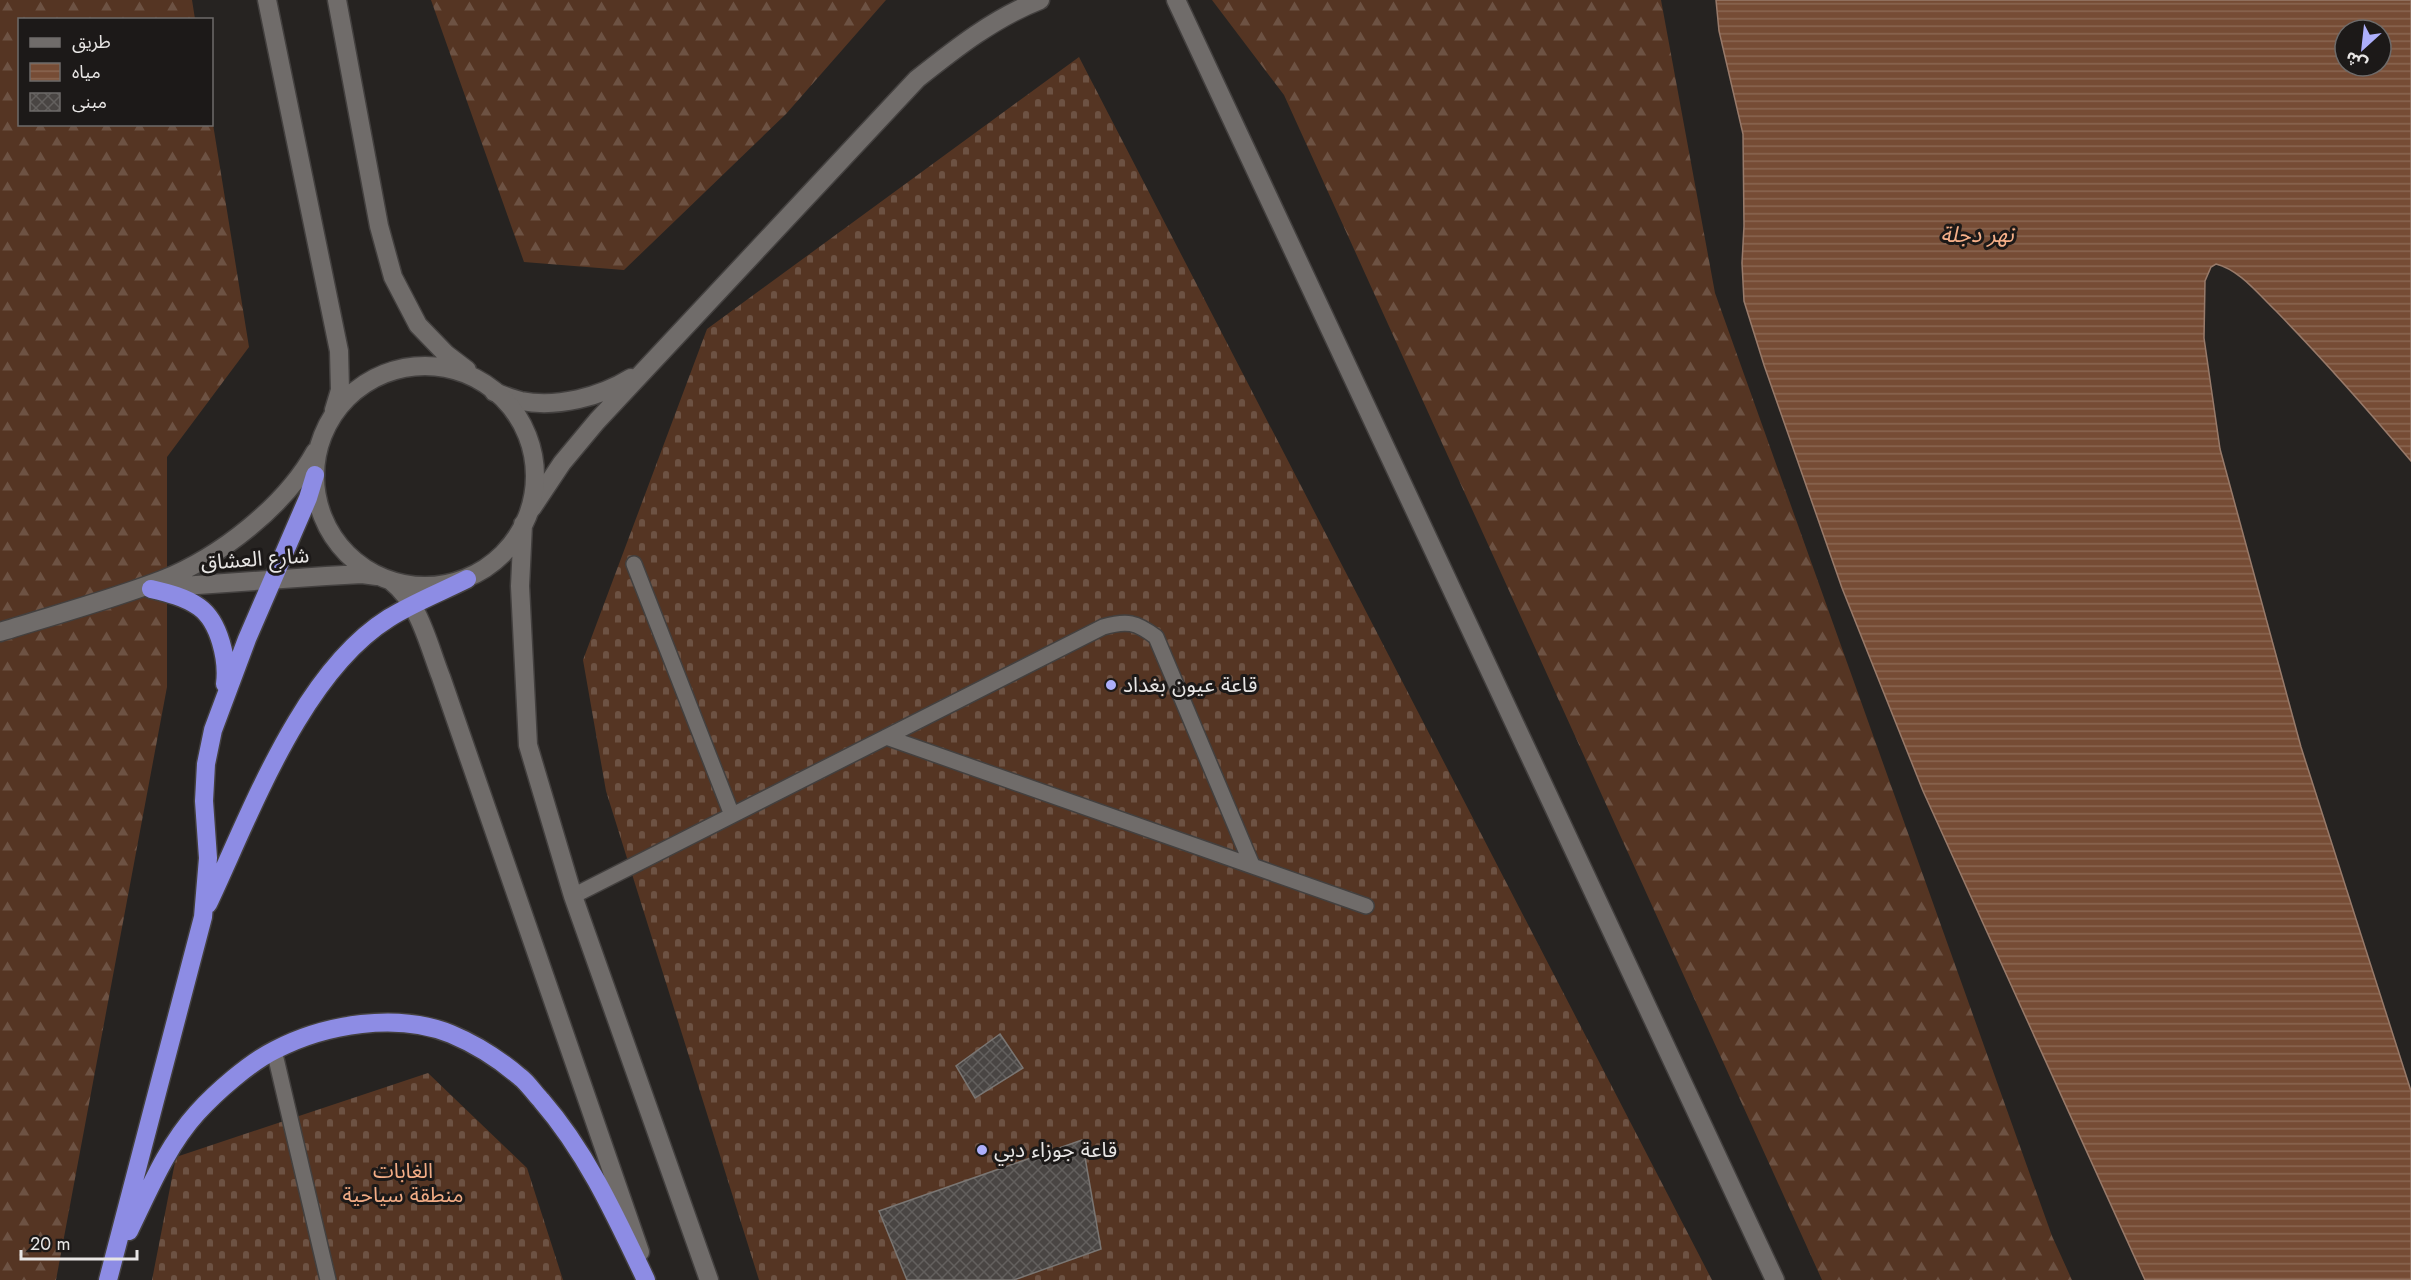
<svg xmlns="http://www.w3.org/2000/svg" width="2411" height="1280" font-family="Jost,'Noto Sans Arabic',sans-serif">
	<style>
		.forest { fill: url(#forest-firs) }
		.cemetery { fill: url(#cemetery-stones) }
		.water { fill: url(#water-rules); stroke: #987a6a; stroke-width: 1.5; fill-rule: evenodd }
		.building { fill: url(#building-cross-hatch); stroke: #7a7673; stroke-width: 1.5 }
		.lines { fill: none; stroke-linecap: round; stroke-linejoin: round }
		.lane-casing { stroke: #43403f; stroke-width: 18 }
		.street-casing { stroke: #43403f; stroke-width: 21 }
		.secondary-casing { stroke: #43403f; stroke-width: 21 }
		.highway-casing { stroke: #43403f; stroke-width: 21 }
		.lane { stroke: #706c6a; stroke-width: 15 }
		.street { stroke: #706c6a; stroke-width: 18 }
		.secondary { stroke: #706c6a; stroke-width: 18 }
		.highway { stroke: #8d8ce4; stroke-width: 18 }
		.poi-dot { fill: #adaffb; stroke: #1c1918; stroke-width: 2 }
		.labels { text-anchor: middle; stroke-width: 6; stroke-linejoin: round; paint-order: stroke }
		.street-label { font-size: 21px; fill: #e8e6e5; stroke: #1c1918 }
		.poi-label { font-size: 21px; fill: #e8e6e5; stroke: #1c1918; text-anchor: start }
		.park-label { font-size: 21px; fill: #f2ac85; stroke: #1c1918 }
		.water-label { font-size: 22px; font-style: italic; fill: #f6b089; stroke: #1c1918 }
	</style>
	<defs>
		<pattern id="forest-firs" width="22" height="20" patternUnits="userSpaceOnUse" patternTransform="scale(1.5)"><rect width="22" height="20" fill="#553523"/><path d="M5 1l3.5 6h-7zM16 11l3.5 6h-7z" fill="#6d5243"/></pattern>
		<pattern id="cemetery-stones" width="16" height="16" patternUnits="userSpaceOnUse" patternTransform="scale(1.5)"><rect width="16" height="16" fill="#553523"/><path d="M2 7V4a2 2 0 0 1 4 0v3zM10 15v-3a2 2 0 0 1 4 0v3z" fill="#6d5243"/></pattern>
		<pattern id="water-rules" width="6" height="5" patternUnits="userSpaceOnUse" patternTransform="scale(1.5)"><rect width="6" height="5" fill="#764c35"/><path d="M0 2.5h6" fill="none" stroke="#8a6652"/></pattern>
		<pattern id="building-cross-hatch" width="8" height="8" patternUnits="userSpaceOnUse" patternTransform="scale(1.5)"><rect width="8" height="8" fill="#494543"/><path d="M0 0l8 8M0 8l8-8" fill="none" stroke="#63605e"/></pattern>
	</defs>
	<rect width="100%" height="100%" fill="#262321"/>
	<!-- forest -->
	<path class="forest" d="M 0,0 L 192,0 L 195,19 L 20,20 L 20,124 L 212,124 L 212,118 L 249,347 L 167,457 L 167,687 L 56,1280 L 0,1280 Z
		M 431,0 L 886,0 L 786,114 L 624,270 L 524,262 Z
		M 1212,0 L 1661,0 L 1715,293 L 2052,1236 L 2072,1280 L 1822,1280 L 1284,95 Z"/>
	<!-- cemetery -->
	<path class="cemetery" d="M 1079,57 L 1712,1280 L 759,1280 L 606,791 L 583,660 L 707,329 Z
		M 428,1073 L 527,1168 L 563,1280 L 152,1280 L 176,1157 Z"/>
	<!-- water -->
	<path class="water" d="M 1716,0 L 2411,0 L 2411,461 C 2367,409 2323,359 2276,311 C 2258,294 2240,270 2216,264 L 2211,267 L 2205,281 L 2204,338 L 2220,449 L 2301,747 L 2411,1091 L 2411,1280 L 2145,1280 L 1923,791 L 1842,588 L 1764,365 L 1744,301 L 1742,263 L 1744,226 L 1743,134 L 1719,31 ZM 2345,30 L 2381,30 L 2381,66 L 2345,66 Z"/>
	<!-- building -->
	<path class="building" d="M 1000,1034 L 1023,1068 L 975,1098 L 956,1066 Z
		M 1082,1140 L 1101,1249 L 1014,1280 L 907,1280 L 879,1211 Z"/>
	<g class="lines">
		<!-- lane casing -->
		<g class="lane-casing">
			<path id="lane" d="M 634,564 L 732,815
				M 886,737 L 1366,906
				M 573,896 L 1103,627 C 1127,620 1136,622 1156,637 L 1252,865
				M 274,1050 L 328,1280"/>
		</g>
		<!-- street casing -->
		<g class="street-casing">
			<path id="street" d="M 1176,0 L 1775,1280
				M 494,392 C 503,395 512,399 521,401 C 557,408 600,397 631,378
				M 532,508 L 562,463 L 597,421 L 917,79 C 956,48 994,18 1040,0"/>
		</g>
		<!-- secondary casing -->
		<g class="secondary-casing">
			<path id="secondary" d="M 267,0 L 339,351 L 340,390 L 334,410
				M 337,0 L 379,226 L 393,277 L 418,325 L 446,354 L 467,370
				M315 476a110 110 0 1 1 220 0a110 110 0 1 1-220 0Z
				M 523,524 L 520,586 L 528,745 L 573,896 L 709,1280
				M 391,581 C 420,604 428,644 441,677 L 640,1252
				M 154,588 L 326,576 L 362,574 L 377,576
				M 0,632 C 54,615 110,600 162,580 C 220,557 285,506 315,452"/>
		</g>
		<!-- highway casing -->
		<g class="highway-casing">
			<path id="highway" d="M 151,589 C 168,593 185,597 199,607 C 220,622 228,661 225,684
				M 208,904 C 251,813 301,673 389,618 C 413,603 441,592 467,579
				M 129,1231 C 149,1190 167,1146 197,1113 C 216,1092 249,1063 275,1050 C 325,1024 397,1012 451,1034 C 475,1044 500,1060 520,1077 C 528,1083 534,1093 541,1100 C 587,1153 616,1217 646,1280
				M 108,1280 L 203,917 L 208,858 L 204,801 L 206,764 L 213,730 L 247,639 L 308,498 L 315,475"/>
		</g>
		<!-- lane -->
		<use href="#lane" class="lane"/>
		<!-- street -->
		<use href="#street" class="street"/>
		<!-- secondary -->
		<use href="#secondary" class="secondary"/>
		<!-- highway -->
		<use href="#highway" class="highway"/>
	</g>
	<!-- markers -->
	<g class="poi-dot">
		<circle cx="1111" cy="685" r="6"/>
		<circle cx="982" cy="1150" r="6"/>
	</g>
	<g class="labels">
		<!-- street labels -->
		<g class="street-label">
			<text transform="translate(255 559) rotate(-4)" y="7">شارع العشاق</text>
		</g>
		<!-- poi labels -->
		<g class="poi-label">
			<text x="1123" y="692">قاعة عيون بغداد</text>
			<text x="994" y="1157">قاعة جوزاء دبي</text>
		</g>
		<!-- park labels -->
		<g class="park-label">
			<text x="403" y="1178">الغابات<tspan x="403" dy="24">منطقة سياحية</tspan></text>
		</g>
		<!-- water labels -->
		<g class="water-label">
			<text x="1977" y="242">نهر دجلة</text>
		</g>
	</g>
	<!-- legend -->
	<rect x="18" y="18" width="195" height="108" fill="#1c1918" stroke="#6e6b6a" stroke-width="1.5"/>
	<rect x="30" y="38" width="30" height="9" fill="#706c6a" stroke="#6e6b6a" stroke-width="1.5"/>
	<text x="72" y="48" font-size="18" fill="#e8e6e5">طريق</text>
	<rect x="30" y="63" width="30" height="18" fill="url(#water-rules)" stroke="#6e6b6a" stroke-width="1.5"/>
	<text x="72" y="78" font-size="18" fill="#e8e6e5">مياه</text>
	<rect x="30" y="93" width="30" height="18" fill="url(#building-cross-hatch)" stroke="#6e6b6a" stroke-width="1.5"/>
	<text x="72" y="108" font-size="18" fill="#e8e6e5">مبنى</text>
	<!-- north arrow -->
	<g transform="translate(2363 48) rotate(207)"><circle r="28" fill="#1c1918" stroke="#6e6b6a" stroke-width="1.5"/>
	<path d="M0-4.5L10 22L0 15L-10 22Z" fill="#adaffb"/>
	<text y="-9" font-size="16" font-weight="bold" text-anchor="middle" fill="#e8e6e5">ش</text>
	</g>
	<!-- scale -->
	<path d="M21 1250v9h116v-9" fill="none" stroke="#e8e6e5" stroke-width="3"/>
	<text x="30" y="1250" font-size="18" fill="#e8e6e5" stroke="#1c1918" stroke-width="4.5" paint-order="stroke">20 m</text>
</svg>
